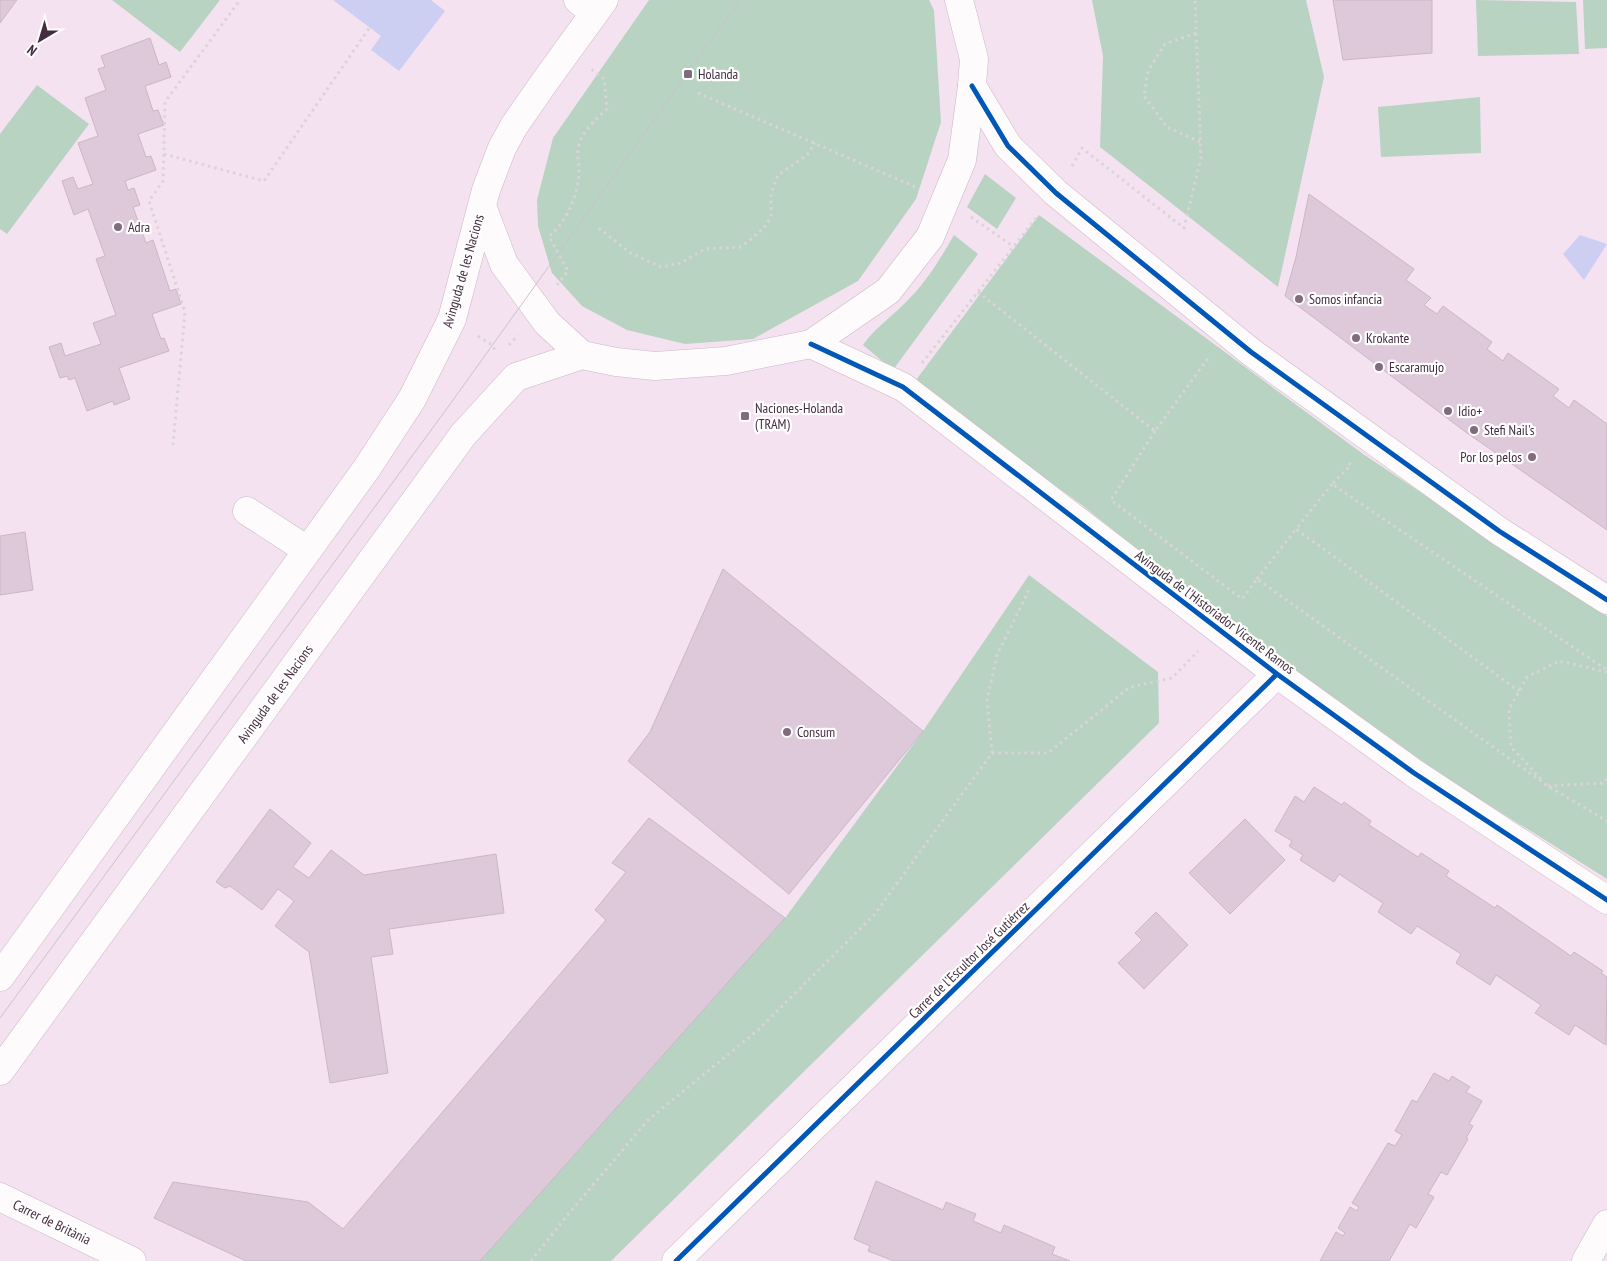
<svg xmlns="http://www.w3.org/2000/svg" width="1607" height="1261" font-family="'PT Sans Narrow',sans-serif">
	<style>
		.green { fill: #b8d3c1 }
		.water { fill: #cccef2 }
		.building { fill: #dec9da; stroke: #c9b7c6 }
		.lines { fill: none; stroke-linecap: round; stroke-linejoin: round }
		.minor-casing { stroke: #cab7c6; stroke-width: 29 }
		.major-casing { stroke: #cab7c6; stroke-width: 29 }
		.path { stroke: #dad4d8; stroke-width: 3; stroke-dasharray: 2.5 4; stroke-linecap: butt }
		.minor { stroke: #fefbfd; stroke-width: 28 }
		.major { stroke: #fefbfd; stroke-width: 28 }
		.tram { stroke: #cac3c8; stroke-width: 1 }
		.cycleway-casing { stroke: #fff; stroke-width: 8 }
		.cycleway { stroke: #0057b8; stroke-width: 5 }
		.poi-dot { fill: #816c7d; stroke: #fff; stroke-width: 2 }
		.labels { text-anchor: middle; stroke-width: 4.5; stroke-linejoin: round; paint-order: stroke }
		.poi-label { font-size: 14px; fill: #432d3f; stroke: #fff; text-anchor: start }
		.street-label { font-size: 14px; fill: #432d3f; stroke: #fff }
	</style>
	<rect width="100%" height="100%" fill="#f5e2f1"/>
	<!-- green -->
	<path class="green" d="M 112,0 L 220,0 L 180,52 Z
		M 649,0 L 929,0 L 934,10 L 941,122 L 916,199 L 858,281 L 753,339 L 685,344 L 627,330 L 582,306 L 552,273 L 538,226 L 537,200 L 553,138 Z
		M 1092,0 L 1306,0 L 1324,77 L 1278,287 L 1100,147 L 1103,56 Z
		M 1476,0 L 1576,2 L 1579,54 L 1478,56 Z
		M 1583,0 L 1607,0 L 1607,48 L 1585,49 Z
		M 37,85 L 89,124 L 7,234 L 0,229 L 0,134 Z
		M 1480,97 L 1481,153 L 1381,157 L 1378,107 Z
		M 985,174 L 1016,198 L 997,229 L 967,207 Z
		M 1039,215 L 1363,454 L 1607,616 L 1607,879 L 1443,776 L 1224,619 L 1082,505 L 913,384 Z
		M 954,235 L 978,254 L 893,370 L 863,345 C 874,329 890,318 904,304 C 925,284 939,261 954,235 Z
		M 1029,575 L 1158,672 L 1159,723 L 611,1261 L 480,1261 L 785,918 L 923,731 Z"/>
	<!-- water -->
	<path class="water" d="M 333,0 L 431,0 L 445,11 L 399,71 L 371,50 L 381,36 Z
		M 1580,235 L 1607,244 L 1584,280 L 1563,254 Z"/>
	<!-- building -->
	<path class="building" d="M 0,0 L 17,0 L 0,23 Z
		M 1333,0 L 1432,0 L 1432,53 L 1343,60 Z
		M 150,38 L 159,65 L 166,62 L 171,77 L 145,86 L 153,111 L 158,110 L 164,125 L 138,134 L 146,157 L 151,156 L 156,170 L 125,181 L 128,190 L 134,188 L 140,205 L 133,207 L 146,243 L 153,240 L 170,291 L 176,289 L 181,304 L 152,314 L 161,339 L 164,338 L 169,351 L 119,368 L 130,399 L 114,405 L 113,401 L 87,411 L 75,378 L 69,380 L 67,376 L 60,378 L 49,347 L 61,343 L 65,356 L 101,344 L 93,323 L 116,315 L 96,259 L 105,256 L 88,209 L 74,215 L 62,181 L 73,177 L 78,189 L 93,184 L 78,143 L 98,136 L 85,98 L 106,90 L 98,69 L 105,67 L 101,56 Z
		M 1309,194 L 1414,269 L 1406,280 L 1431,298 L 1424,305 L 1437,314 L 1443,306 L 1492,342 L 1487,349 L 1503,361 L 1508,353 L 1559,389 L 1553,396 L 1569,408 L 1574,400 L 1607,424 L 1607,530 L 1467,433 L 1285,296 L 1296,257 Z
		M 25,532 L 33,590 L 0,595 L 0,536 Z
		M 723,569 L 923,731 L 789,894 L 628,761 L 650,732 Z
		M 1314,787 L 1342,805 L 1344,802 L 1371,821 L 1369,825 L 1418,857 L 1421,853 L 1449,871 L 1446,876 L 1495,908 L 1497,905 L 1571,956 L 1574,952 L 1603,971 L 1601,973 L 1607,977 L 1606,1045 L 1575,1025 L 1569,1035 L 1535,1013 L 1541,1005 L 1496,975 L 1490,985 L 1456,963 L 1461,954 L 1417,926 L 1411,934 L 1378,912 L 1383,903 L 1339,874 L 1334,882 L 1300,860 L 1303,855 L 1289,846 L 1292,841 L 1275,831 L 1295,796 L 1304,802 Z
		M 270,809 L 311,843 L 293,867 L 309,878 L 331,850 L 364,875 L 496,854 L 504,913 L 389,929 L 393,954 L 371,957 L 388,1073 L 330,1083 L 309,952 L 275,926 L 294,901 L 278,889 L 262,910 L 230,886 L 225,888 L 216,882 Z
		M 649,818 L 785,918 L 480,1261 L 246,1261 L 154,1218 L 173,1182 L 308,1202 L 343,1229 L 606,920 L 595,910 L 626,872 L 612,863 Z
		M 1245,819 L 1285,860 L 1230,914 L 1189,873 Z
		M 1156,912 L 1188,945 L 1144,989 L 1118,963 L 1142,940 L 1135,933 Z
		M 1434,1073 L 1449,1081 L 1452,1076 L 1470,1087 L 1466,1092 L 1482,1101 L 1469,1124 L 1473,1126 L 1466,1138 L 1468,1139 L 1447,1175 L 1441,1172 L 1428,1194 L 1434,1197 L 1416,1228 L 1410,1224 L 1389,1261 L 1320,1261 L 1336,1232 L 1343,1236 L 1345,1233 L 1338,1228 L 1350,1207 L 1357,1211 L 1359,1207 L 1352,1203 L 1388,1143 L 1395,1146 L 1402,1135 L 1395,1131 L 1412,1100 L 1417,1102 Z
		M 876,1181 L 943,1210 L 946,1202 L 976,1214 L 973,1221 L 1001,1233 L 1004,1225 L 1055,1247 L 1052,1254 L 1070,1261 L 894,1261 L 868,1251 L 870,1246 L 854,1239 Z"/>
	<g class="lines">
		<!-- minor casing -->
		<g class="minor-casing">
			<path id="minor" d="M 578,0 L 594,12
				M 972,86 L 1008,146 L 1056,193 L 1251,352 L 1499,531 L 1607,600
				M 811,344 L 903,387 L 1277,674 L 1414,773 L 1607,900
				M 247,511 L 307,550
				M 0,1197 L 132,1261
				M 676,1261 L 1277,674
				M 1586,1261 L 1607,1224"/>
		</g>
		<!-- major casing -->
		<g class="major-casing">
			<path id="major" d="M 482,206 L 504,264 L 547,323 L 582,355 L 616,362 L 655,366 L 726,361 L 811,344 L 888,291 L 930,237 L 962,160 L 972,86 L 974,59 L 959,0
				M 0,977 L 367,468 L 412,399 L 452,319 L 486,190 L 502,148 L 514,126 L 546,80 L 604,0
				M 0,1071 L 463,435 L 516,377 L 582,355"/>
		</g>
		<!-- path -->
		<path class="path" d="M 1196,33 L 1165,44 L 1148,71 L 1144,96 L 1167,127 L 1200,142
			M 698,93 L 918,188
			M 164,154 L 264,181 L 370,27
			M 1072,166 L 1082,148 L 1184,228 L 1201,158 L 1195,0
			M 971,217 L 1014,247
			M 599,228 L 629,252 L 661,267 L 681,263 L 705,249 L 741,247 L 764,228 L 771,217 L 771,194 L 778,175 L 807,155 L 815,143
			M 557,285 L 568,271 L 549,236 C 567,222 579,193 579,170 C 579,163 577,156 578,150 C 580,133 595,120 607,109 L 604,79 L 591,69
			M 978,292 L 1155,431 L 1209,357
			M 478,336 L 492,345 L 497,353
			M 509,345 L 518,335
			M 922,363 L 1037,217
			M 1155,431 L 1111,500 L 1242,599 L 1257,579 L 1548,786 L 1607,821
			M 173,445 L 185,312 L 149,201 L 163,181 L 165,102 L 240,0
			M 1349,463 L 1351,465 L 1332,484 L 1607,670
			M 1332,484 L 1296,529 L 1519,691
			M 1257,579 L 1296,529
			M 992,753 L 1048,753 L 1130,687 L 1172,678 L 1198,651
			M 1541,779 L 1511,747 L 1509,709 L 1527,677 L 1559,661 L 1607,672
			M 1548,786 L 1603,783 L 1607,779
			M 531,1261 L 565,1218 L 648,1120 L 758,1030 L 874,915 L 992,753 L 987,700 L 997,655 L 1029,590"/>
		<!-- minor -->
		<use href="#minor" class="minor"/>
		<!-- major -->
		<use href="#major" class="major"/>
		<!-- tram -->
		<path class="tram" d="M 0,1018 L 448,407 L 740,0"/>
		<!-- cycleway casing -->
		<g class="cycleway-casing">
			<path id="cycleway" d="M 972,86 L 1008,146 L 1056,193 L 1251,352 L 1499,531 L 1607,600
				M 811,344 L 903,387 L 1277,674 L 1414,773 L 1607,900
				M 676,1261 L 1277,674"/>
		</g>
		<!-- cycleway -->
		<use href="#cycleway" class="cycleway"/>
	</g>
	<!-- markers -->
	<g class="poi-dot">
		<rect x="683" y="69" width="10" height="10" rx="2.5"/>
		<circle cx="118" cy="227" r="5"/>
		<circle cx="1299" cy="299" r="5"/>
		<circle cx="1356" cy="338" r="5"/>
		<circle cx="1379" cy="367" r="5"/>
		<circle cx="1448" cy="411" r="5"/>
		<rect x="740" y="411" width="10" height="10" rx="2.5"/>
		<circle cx="1474" cy="430" r="5"/>
		<circle cx="1532" cy="457" r="5"/>
		<circle cx="787" cy="732" r="5"/>
	</g>
	<g class="labels">
		<!-- poi labels -->
		<g class="poi-label">
			<text x="698" y="79">Holanda</text>
			<text x="128" y="232">Adra</text>
			<text x="1309" y="304">Somos infancia</text>
			<text x="1366" y="343">Krokante</text>
			<text x="1389" y="372">Escaramujo</text>
			<text x="755" y="413">Naciones-Holanda<tspan x="755" dy="16">(TRAM)</tspan></text>
			<text x="1458" y="416">Idio+</text>
			<text x="1484" y="435">Stefi Nail's</text>
			<text x="1522" y="462" text-anchor="end">Por los pelos</text>
			<text x="797" y="737">Consum</text>
		</g>
		<!-- street labels -->
		<g class="street-label">
			<text transform="translate(463 271) rotate(-74)" y="5">Avinguda de les Nacions</text>
			<text transform="translate(1215 612) rotate(37)" y="5">Avinguda de l'Historiador Vicente Ramos</text>
			<text transform="translate(275 694) rotate(-54)" y="5">Avinguda de les Nacions</text>
			<text transform="translate(969 960) rotate(-44)" y="5">Carrer de l'Escultor José Gutiérrez</text>
			<text transform="translate(52 1222) rotate(26)" y="5">Carrer de Britània</text>
		</g>
	</g>
	<!-- north arrow -->
	<g transform="translate(40 40) rotate(218)" stroke="#ffffff" stroke-width="4" paint-order="stroke">
	<path d="M0-4L9 19L0 12L-9 19Z" fill="#432d3f"/>
	<text y="-8" font-size="14" font-weight="bold" text-anchor="middle" fill="#432d3f">N</text>
	</g>
</svg>
